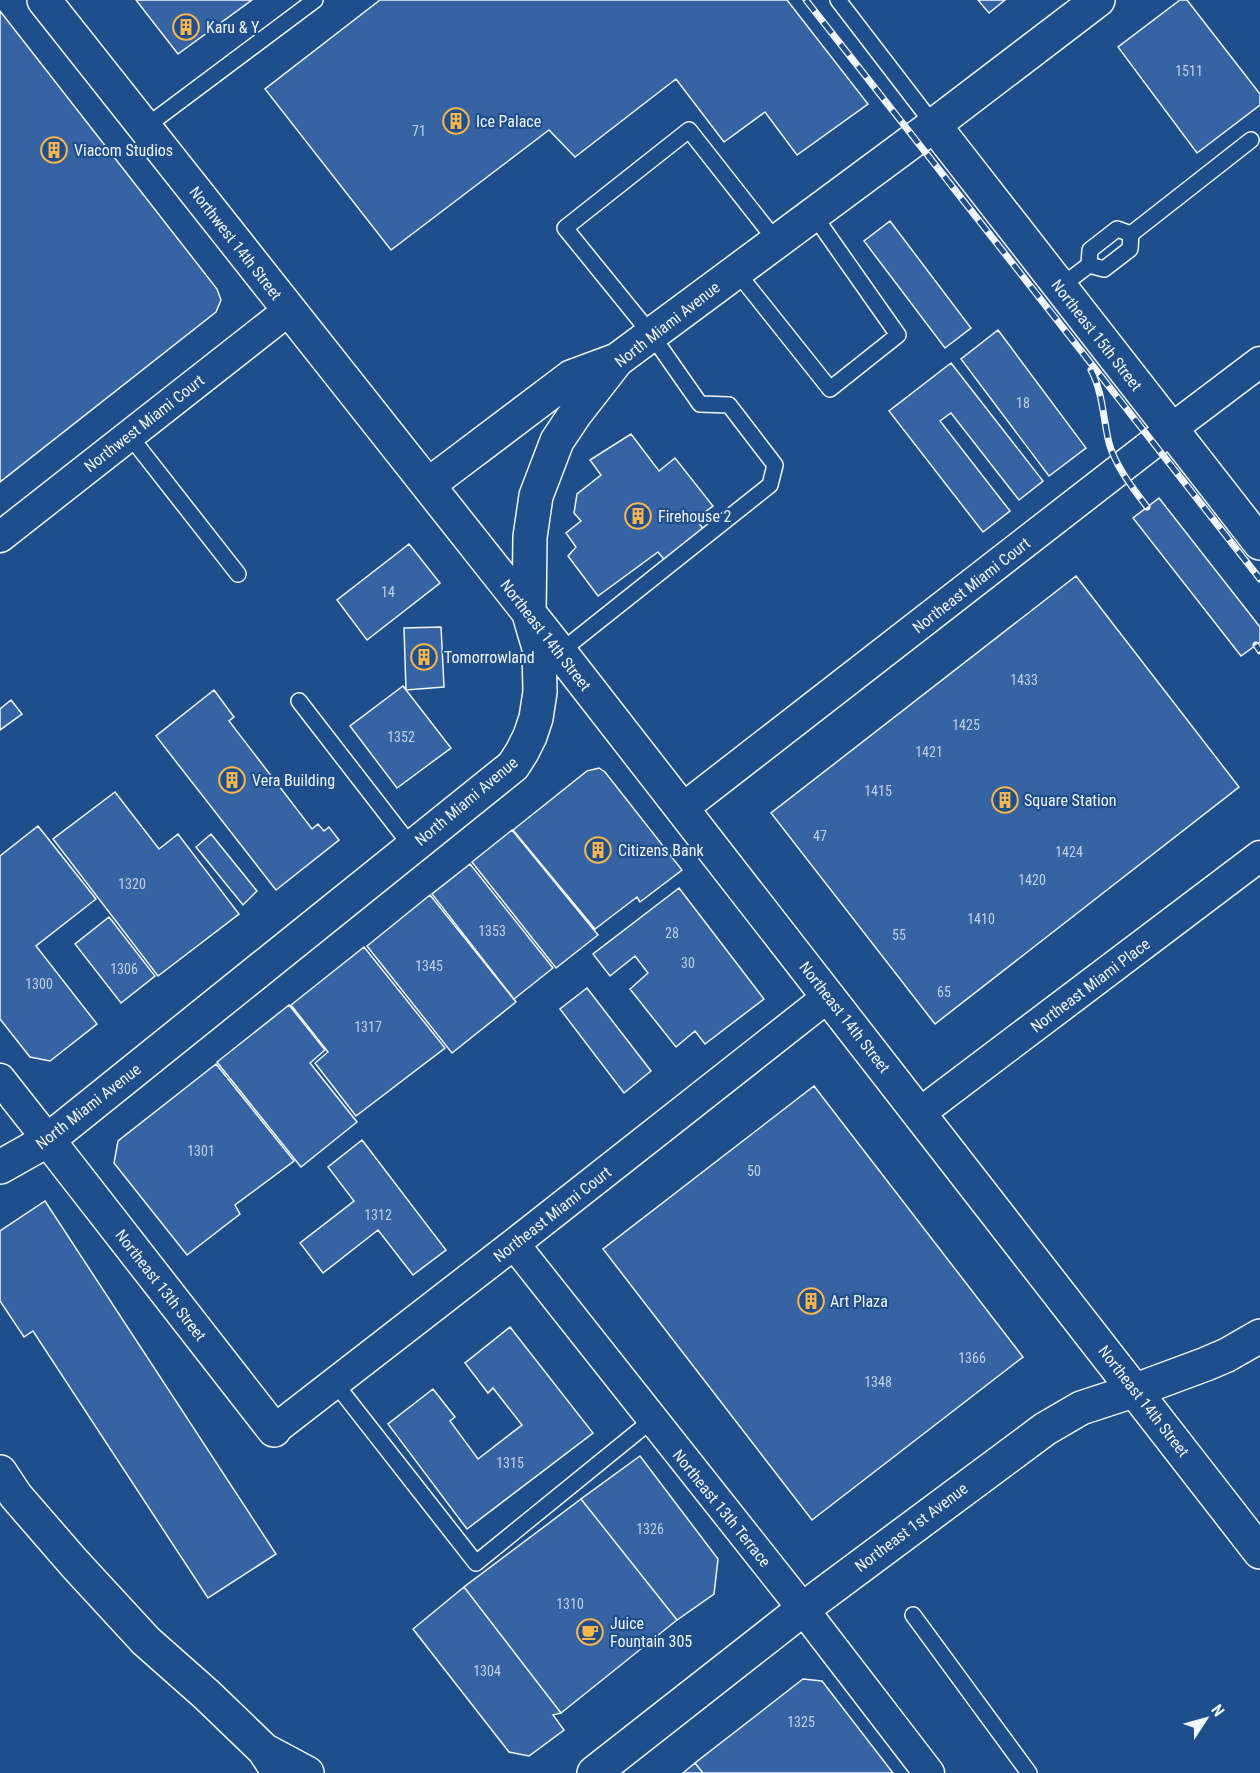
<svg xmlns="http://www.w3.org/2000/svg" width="1260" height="1773" font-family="'Roboto Condensed',sans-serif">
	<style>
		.building { fill: #3563a3; stroke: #f2f6ff; stroke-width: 1.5 }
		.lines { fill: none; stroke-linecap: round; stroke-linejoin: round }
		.lane-casing { stroke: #f2f6ff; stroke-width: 18 }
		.street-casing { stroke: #f2f6ff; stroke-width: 33 }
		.secondary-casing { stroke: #f2f6ff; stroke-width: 36 }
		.highway-casing { stroke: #f2f6ff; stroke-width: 36 }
		.lane { stroke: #1f4e8c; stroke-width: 15 }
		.street { stroke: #1f4e8c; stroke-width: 30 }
		.secondary { stroke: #1f4e8c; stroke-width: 33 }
		.highway { stroke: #1f4e8c; stroke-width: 33 }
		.rail-casing { stroke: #f2f6ff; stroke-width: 7 }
		.rail { stroke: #1f4e8c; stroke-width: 4.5; stroke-dasharray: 14; stroke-linecap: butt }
		.labels { text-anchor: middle; stroke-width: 4.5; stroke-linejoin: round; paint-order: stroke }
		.number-label { font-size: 14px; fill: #c3d1e8 }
		.poi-label { font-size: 16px; fill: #f2f6ff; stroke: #1f4e8c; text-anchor: start }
		.street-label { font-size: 16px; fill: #f2f6ff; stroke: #1f4e8c }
	</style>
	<rect width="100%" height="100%" fill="#1f4e8c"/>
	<!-- building -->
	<path class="building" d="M 136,0 L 252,0 L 178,54 Z
		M 380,0 L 787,0 L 868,104 L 797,155 L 765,112 L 724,142 L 676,79 L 575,157 L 549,130 L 391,250 L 265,89 Z
		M 978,0 L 1005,0 L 989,13 Z
		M 1180,0 L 1187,0 L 1260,94 L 1260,105 L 1197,153 L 1118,47 Z
		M 0,11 L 217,289 L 221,300 L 216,312 L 0,482 Z
		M 890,221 L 971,328 L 945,348 L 864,241 Z
		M 998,330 L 1086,448 L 1049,476 L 961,359 Z
		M 951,363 L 1043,481 L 1019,500 L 951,413 L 940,421 L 1010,511 L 983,532 L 889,411 Z
		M 631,434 L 659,471 L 675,458 L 713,506 L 696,519 L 704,530 L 667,563 L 658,552 L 598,596 L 568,556 L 576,547 L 566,533 L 581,521 L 574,513 L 577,494 L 601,475 L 590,460 Z
		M 1159,498 L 1260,627 L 1260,642 L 1241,656 L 1133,518 Z
		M 409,544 L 440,583 L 367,640 L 337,600 Z
		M 1076,576 L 1239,787 L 935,1024 L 771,813 Z
		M 441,627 L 444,687 L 406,690 L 404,628 Z
		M 403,686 L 451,748 L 397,788 L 350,726 Z
		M 214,690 L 234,717 L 229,721 L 312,829 L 318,824 L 324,831 L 329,827 L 339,840 L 276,890 L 156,736 Z
		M 11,700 L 22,714 L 0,730 L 0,709 Z
		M 599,768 L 605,772 L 682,870 L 640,902 L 637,897 L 595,929 L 513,830 L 587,771 Z
		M 115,792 L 159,849 L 178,834 L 239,914 L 158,976 L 53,839 Z
		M 38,826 L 96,899 L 36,946 L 97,1024 L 50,1061 L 30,1057 L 0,1019 L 0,856 Z
		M 512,830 L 598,935 L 556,968 L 472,862 Z
		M 211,834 L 257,891 L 243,905 L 196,847 Z
		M 470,864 L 553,968 L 514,999 L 432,894 Z
		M 679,888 L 764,999 L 705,1044 L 695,1031 L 676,1047 L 630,989 L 648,973 L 635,956 L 610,976 L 593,954 Z
		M 430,895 L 516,1002 L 452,1053 L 367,946 Z
		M 109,917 L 155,976 L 121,1003 L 75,944 Z
		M 364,947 L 445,1048 L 356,1116 L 315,1063 L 328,1052 L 291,1005 Z
		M 587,988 L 651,1071 L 624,1093 L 560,1009 Z
		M 289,1005 L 325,1050 L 310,1063 L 357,1122 L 301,1167 L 217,1062 Z
		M 216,1064 L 294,1161 L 235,1205 L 240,1214 L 187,1255 L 114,1163 L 118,1141 Z
		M 814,1086 L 1023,1357 L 812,1520 L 603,1249 Z
		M 362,1140 L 446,1250 L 413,1275 L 378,1230 L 323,1273 L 300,1243 L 354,1201 L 328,1167 Z
		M 45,1201 L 276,1554 L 208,1598 L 33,1331 L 24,1337 L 0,1301 L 0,1231 Z
		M 510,1327 L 593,1433 L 467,1529 L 388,1424 L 433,1389 L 455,1417 L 450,1421 L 478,1459 L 522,1425 L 493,1388 L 488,1393 L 465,1363 Z
		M 640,1456 L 718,1559 L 714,1594 L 677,1620 L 581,1499 Z
		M 581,1499 L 677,1620 L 561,1713 L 464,1587 Z
		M 464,1587 L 561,1713 L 553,1715 L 564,1730 L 529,1756 L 509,1752 L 413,1629 Z
		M 803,1679 L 822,1681 L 893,1773 L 703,1773 L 695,1763 Z
		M 695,1763 L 703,1773 L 683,1773 Z"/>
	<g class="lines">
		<!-- lane casing -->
		<g class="lane-casing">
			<path id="lane" d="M 838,0 L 934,125
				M 144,128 L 315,0
				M 1131,234 L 1251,140
				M 736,271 L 830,389 L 898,335 L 813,214
				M 1060,287 L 1089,265 L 1090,250 L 1117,229 L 1131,234 L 1130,249 L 1104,269 L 1089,265
				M 129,435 L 238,574
				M 560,652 L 770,485 L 775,465 L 729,405 L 700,404 L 651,334 L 565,228 L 689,130 L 777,242
				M 299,701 L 412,847
				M 335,1383 L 476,1563 L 652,1420
				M 913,1615 L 1029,1773"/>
		</g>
		<!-- street casing -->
		<g class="street-casing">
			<path id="street" d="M 0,537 L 289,310
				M 682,809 L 1170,430 L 1260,362
				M 0,1079 L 48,1140
				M 920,1113 L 1260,856
				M 514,1244 L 803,1609 L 929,1773
				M 274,1430 L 514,1244 L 829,996"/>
		</g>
		<!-- secondary casing -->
		<g class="secondary-casing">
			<path id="secondary" d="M 44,0 L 560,652 L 1260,1552
				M 934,125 L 1260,543
				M 428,485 L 571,377 L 617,360
				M 48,1140 L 274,1430
				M 0,1167 L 48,1140 L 513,766 L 522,752 L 530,736 L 536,718 L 540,692 L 539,648 L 529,614 L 530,537 L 536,496 L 557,441 L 575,414 L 617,360 L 934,125 L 1098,0
				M 594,1773 L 803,1609 L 1045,1429 L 1081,1408 L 1136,1390 L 1206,1364 L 1227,1355 L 1260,1336"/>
		</g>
		<!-- highway casing -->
		<g class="highway-casing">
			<path id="highway" d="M 0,1472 L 16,1496 L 75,1564 L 146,1641 L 207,1695 L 264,1750 L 279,1773
				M 264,1750 L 307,1773"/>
		</g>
		<!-- lane -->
		<use href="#lane" class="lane"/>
		<!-- street -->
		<use href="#street" class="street"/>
		<!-- secondary -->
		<use href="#secondary" class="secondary"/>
		<!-- highway -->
		<use href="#highway" class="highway"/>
		<!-- rail casing -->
		<g class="rail-casing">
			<path id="rail" d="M 806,0 L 1260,579
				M 1091,370 C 1103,393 1103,418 1109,443 C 1116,467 1132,487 1147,507
				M 1256,645 L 1260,651"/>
		</g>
		<!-- rail -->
		<use href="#rail" class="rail"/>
	</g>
	<!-- icons -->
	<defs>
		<g id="building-ring" transform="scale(1.35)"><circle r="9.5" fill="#1f4e8c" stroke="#ffb74d" stroke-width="1.5"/><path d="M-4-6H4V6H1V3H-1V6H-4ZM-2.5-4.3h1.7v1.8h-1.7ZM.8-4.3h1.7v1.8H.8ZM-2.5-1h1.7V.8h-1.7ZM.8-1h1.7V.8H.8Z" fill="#ffb74d"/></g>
		<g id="cafe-ring" transform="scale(1.35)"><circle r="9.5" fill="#1f4e8c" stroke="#ffb74d" stroke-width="1.5"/><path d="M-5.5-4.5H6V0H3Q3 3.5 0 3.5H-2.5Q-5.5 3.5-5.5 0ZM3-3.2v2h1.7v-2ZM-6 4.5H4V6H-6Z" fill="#ffb74d"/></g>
	</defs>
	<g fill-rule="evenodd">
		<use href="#building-ring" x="186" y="27"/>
		<use href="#building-ring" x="456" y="121"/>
		<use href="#building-ring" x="54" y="150"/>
		<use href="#building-ring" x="638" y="516"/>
		<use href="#building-ring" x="424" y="657"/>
		<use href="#building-ring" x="232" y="780"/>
		<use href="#building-ring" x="1005" y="800"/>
		<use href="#building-ring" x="598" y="850"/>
		<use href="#building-ring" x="811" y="1301"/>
		<use href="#cafe-ring" x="590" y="1632"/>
	</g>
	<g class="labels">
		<!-- number labels -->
		<g class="number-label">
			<text x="1189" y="76">1511</text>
			<text x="419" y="136">71</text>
			<text x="1023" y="408">18</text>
			<text x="388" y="597">14</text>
			<text x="1024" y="685">1433</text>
			<text x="966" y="730">1425</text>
			<text x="401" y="742">1352</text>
			<text x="929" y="757">1421</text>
			<text x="878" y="796">1415</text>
			<text x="820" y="841">47</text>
			<text x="1069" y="857">1424</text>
			<text x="1032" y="885">1420</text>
			<text x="132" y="889">1320</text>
			<text x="981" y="924">1410</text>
			<text x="492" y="936">1353</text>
			<text x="672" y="938">28</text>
			<text x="899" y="940">55</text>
			<text x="688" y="968">30</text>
			<text x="429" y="971">1345</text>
			<text x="124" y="974">1306</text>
			<text x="39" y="989">1300</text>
			<text x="944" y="997">65</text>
			<text x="368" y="1032">1317</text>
			<text x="201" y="1156">1301</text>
			<text x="754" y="1176">50</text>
			<text x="378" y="1220">1312</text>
			<text x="972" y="1363">1366</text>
			<text x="878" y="1387">1348</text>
			<text x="510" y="1468">1315</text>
			<text x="650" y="1534">1326</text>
			<text x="570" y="1609">1310</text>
			<text x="487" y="1676">1304</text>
			<text x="801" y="1727">1325</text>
		</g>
		<!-- poi labels -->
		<g class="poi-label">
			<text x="206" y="33">Karu &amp; Y</text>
			<text x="476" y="127">Ice Palace</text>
			<text x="74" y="156">Viacom Studios</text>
			<text x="658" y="522">Firehouse 2</text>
			<text x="444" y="663">Tomorrowland</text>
			<text x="252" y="786">Vera Building</text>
			<text x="1024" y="806">Square Station</text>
			<text x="618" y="856">Citizens Bank</text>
			<text x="830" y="1307">Art Plaza</text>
			<text x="610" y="1629">Juice<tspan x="610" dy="18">Fountain 305</tspan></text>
		</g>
		<!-- street labels -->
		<g class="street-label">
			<text transform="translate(236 243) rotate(52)" y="6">Northwest 14th Street</text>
			<text transform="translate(667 324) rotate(-38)" y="6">North Miami Avenue</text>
			<text transform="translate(1097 335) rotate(52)" y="6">Northeast 15th Street</text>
			<text transform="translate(144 423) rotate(-38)" y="6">Northwest Miami Court</text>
			<text transform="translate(971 585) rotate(-38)" y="6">Northeast Miami Court</text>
			<text transform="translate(546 635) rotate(52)" y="6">Northeast 14th Street</text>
			<text transform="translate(466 801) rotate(-40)" y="6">North Miami Avenue</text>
			<text transform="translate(1090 985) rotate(-37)" y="6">Northeast Miami Place</text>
			<text transform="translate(845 1017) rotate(52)" y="6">Northeast 14th Street</text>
			<text transform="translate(88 1106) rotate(-38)" y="6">North Miami Avenue</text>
			<text transform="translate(552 1214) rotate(-38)" y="6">Northeast Miami Court</text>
			<text transform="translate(161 1285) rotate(52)" y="6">Northeast 13th Street</text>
			<text transform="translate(1144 1401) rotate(52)" y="6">Northeast 14th Street</text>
			<text transform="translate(722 1508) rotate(51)" y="6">Northeast 13th Terrace</text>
			<text transform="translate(911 1527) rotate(-37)" y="6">Northeast 1st Avenue</text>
		</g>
	</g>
	<!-- north arrow -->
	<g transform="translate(1206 1719) rotate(54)" stroke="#1f4e8c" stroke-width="4.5" paint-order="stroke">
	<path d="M0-4.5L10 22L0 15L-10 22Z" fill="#f2f6ff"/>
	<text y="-9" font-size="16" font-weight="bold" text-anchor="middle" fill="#f2f6ff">N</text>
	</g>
</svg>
